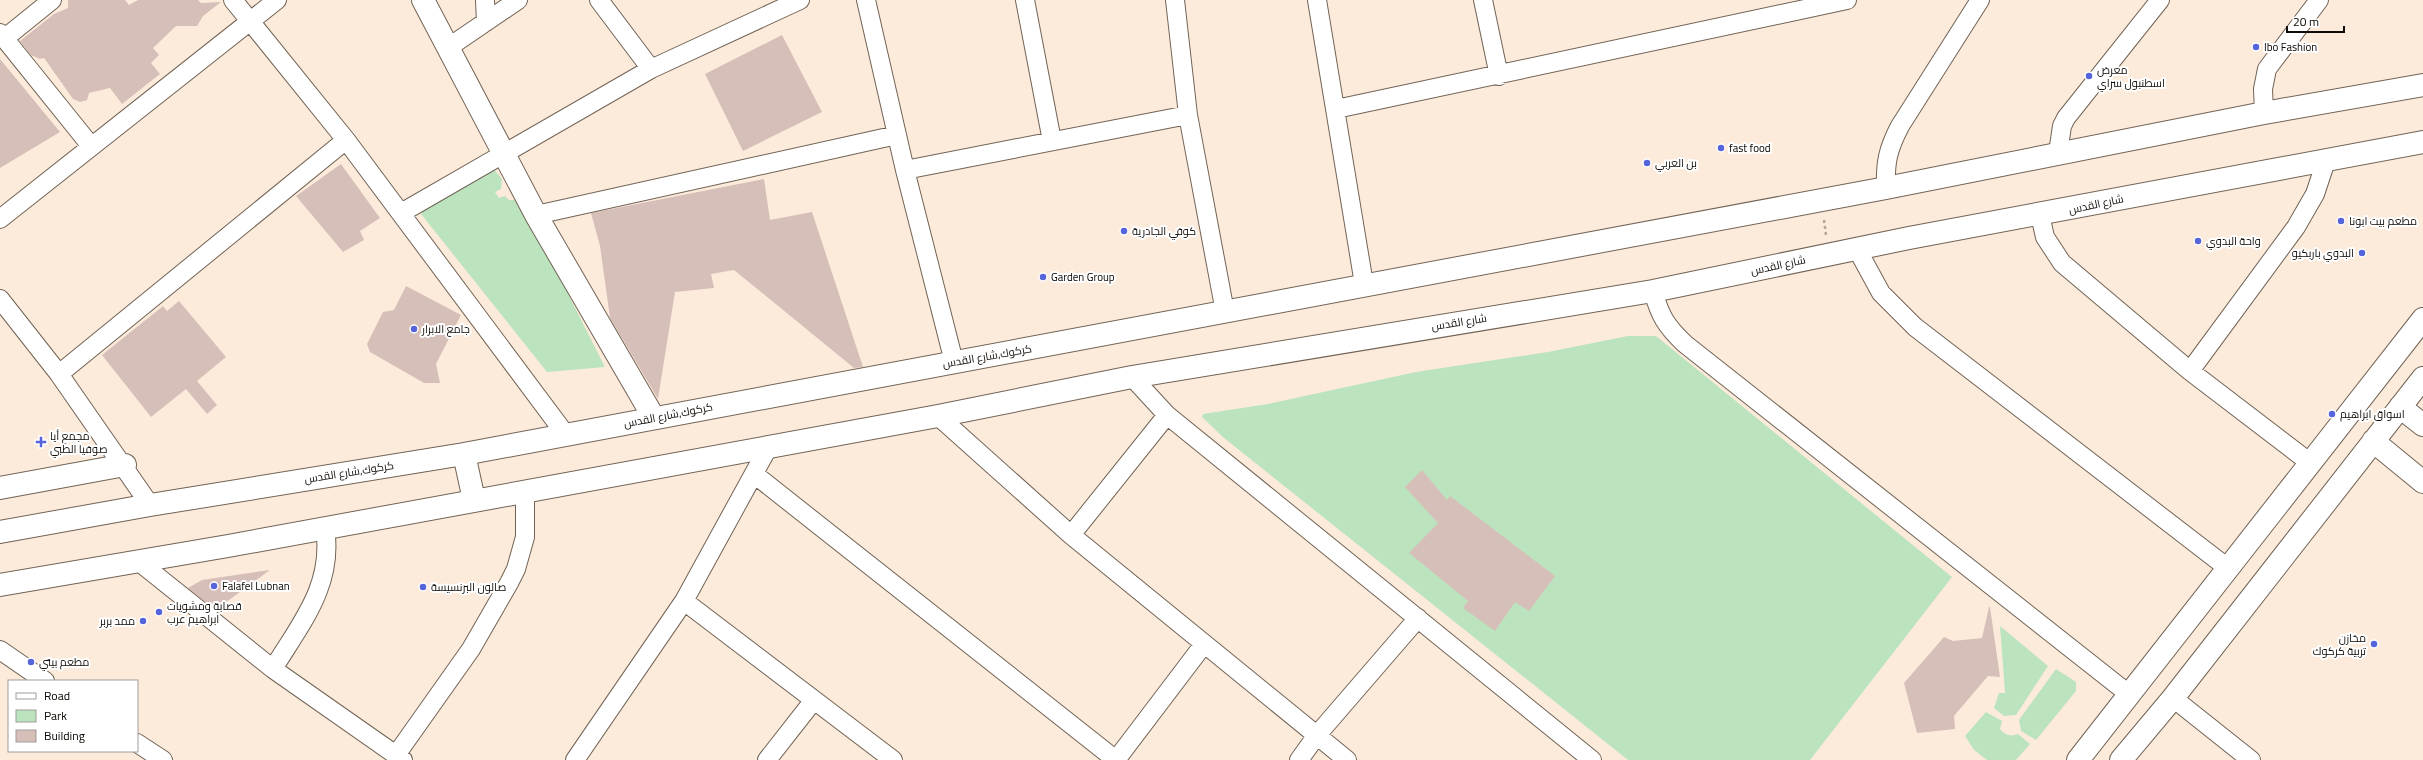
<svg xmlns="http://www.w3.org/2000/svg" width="2423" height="760" font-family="Georgia,Cairo,serif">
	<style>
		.green { fill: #bbe3be }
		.building { fill: #d7bfb9 }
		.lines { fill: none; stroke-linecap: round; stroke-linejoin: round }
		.street-casing { stroke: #716355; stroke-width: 20 }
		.secondary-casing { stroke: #716355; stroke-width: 24 }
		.primary-casing { stroke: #716355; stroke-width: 24 }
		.path { stroke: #b3a599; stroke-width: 2.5; stroke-dasharray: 3 3; stroke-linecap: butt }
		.street { stroke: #fff; stroke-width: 18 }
		.secondary { stroke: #fff; stroke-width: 22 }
		.primary { stroke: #fff; stroke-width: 22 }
		.poi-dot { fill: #5564da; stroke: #fff; stroke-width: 1.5 }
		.labels { text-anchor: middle; stroke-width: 4; stroke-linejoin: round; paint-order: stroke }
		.poi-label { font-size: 11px; fill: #100b06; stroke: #fff; text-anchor: start }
		.street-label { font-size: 11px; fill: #100b06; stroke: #fff }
	</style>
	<rect width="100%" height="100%" fill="#fcebdb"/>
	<!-- green -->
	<path class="green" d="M 491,166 L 502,179 L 501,189 L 495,192 L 499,198 L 505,196 L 509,200 L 516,200 L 519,209 L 522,203 L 605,367 L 547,372 L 421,214 L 422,210 Z
		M 1628,336 L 1656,336 L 1952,577 L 1810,760 L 1628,760 L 1224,438 L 1202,417 L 1203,414 L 1268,404 L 1416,372 L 1548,352 Z
		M 2000,626 L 2048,666 L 2016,715 L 2004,716 L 1994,708 L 1999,693 L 2005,693 Z
		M 2056,669 L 2076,682 L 2076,691 L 2036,740 L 2021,731 L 2019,720 Z
		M 1986,712 L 2002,721 L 2000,729 C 2005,735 2010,737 2018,734 L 2030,744 L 2016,760 L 1987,760 L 1974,750 L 1965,736 Z"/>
	<!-- building -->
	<path class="building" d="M 68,0 L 125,0 L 129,5 L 138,0 L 198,0 L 201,3 L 221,2 L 203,16 L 197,26 L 176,26 L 153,48 L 159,55 L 151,63 L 160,74 L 122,104 L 110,88 L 89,93 L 87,100 L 80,102 L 73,99 L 44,58 L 40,59 L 31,55 L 20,41 L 54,14 L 68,8 Z
		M 782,35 L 822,112 L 743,151 L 705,74 Z
		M 0,59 L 60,132 L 0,168 Z
		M 341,164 L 380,218 L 360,231 L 364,240 L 343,252 L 296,196 Z
		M 764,179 L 770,220 L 812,212 L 863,367 L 854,368 L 734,270 L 711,274 L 714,288 L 675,292 L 658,399 L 610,318 L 600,246 L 591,213 Z
		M 406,286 L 461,315 L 436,364 L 440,383 L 424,383 L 370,352 L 367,344 L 383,312 L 394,310 Z
		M 179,301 L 226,357 L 197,381 L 217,405 L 207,414 L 186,389 L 151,417 L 102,355 L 163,306 L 167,311 Z
		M 1422,470 L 1447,500 L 1450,496 L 1555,576 L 1529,611 L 1515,602 L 1495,631 L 1463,608 L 1468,601 L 1409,553 L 1438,523 L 1405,487 Z
		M 270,570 L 229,600 L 213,608 L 188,588 L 202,580 Z
		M 1989,607 L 1990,607 L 2000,677 L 1988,676 L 1954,716 L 1955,729 L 1917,733 L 1904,683 L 1944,637 L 1953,641 L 1982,638 Z"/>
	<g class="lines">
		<!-- street casing -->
		<g class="street-casing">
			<path id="street" d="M 233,0 L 346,140 L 566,435
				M 485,0 L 486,22
				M 599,0 L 651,69
				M 866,0 L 905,170 L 954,362
				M 1025,0 L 1052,141
				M 1175,0 L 1188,115 L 1225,312
				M 1317,0 L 1364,284
				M 1483,0 L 1499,76
				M 0,33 L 91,146
				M 5,38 L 52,0
				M 449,47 L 518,0
				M 1336,109 L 1847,0
				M 2264,113 L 2263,89 L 2267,69 L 2319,0
				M 2058,153 L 2062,126 L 2066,118 L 2160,0
				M 905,170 L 1188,115
				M 1886,188 C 1885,162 1888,149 1900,126 L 1980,0
				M 401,213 L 651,69 L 800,0
				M 536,215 L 897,135
				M 2040,215 L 2045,237 L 2062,263 L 2190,371 L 2309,462
				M 0,219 L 277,0
				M 1857,249 L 1881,293 L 1915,327 L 2229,569
				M 1653,291 C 1660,316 1666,326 1685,344 L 2130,695
				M 0,299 L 59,374 L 150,505
				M 2190,371 L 2296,227 L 2315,194 L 2326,161
				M 59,374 L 346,140
				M 1132,377 L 1167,415 L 1592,760
				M 938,416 L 1071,535 L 1347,760
				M 754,474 L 1116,760 L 1204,644
				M 1071,535 L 1167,415
				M 138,561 L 273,669 L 403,760
				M 684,601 L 893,760
				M 0,650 L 45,681
				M 273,669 C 301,623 334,585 325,528
				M 2173,698 L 2251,760
				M 137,743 L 163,760
				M 396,755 L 471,649 L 509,583 L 516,569 L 525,537 L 525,490
				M 575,760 L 684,601 L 769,446
				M 767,760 L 814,700
				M 1299,760 L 1317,735 L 1418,618"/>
		</g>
		<!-- secondary casing -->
		<g class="secondary-casing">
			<path id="secondary" d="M 423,0 L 536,215 L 654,418
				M 2400,407 L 2423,425
				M 2373,441 L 2423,482
				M 0,488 L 125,465
				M 2078,760 L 2423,319
				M 2121,760 L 2173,698 L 2423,378"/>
		</g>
		<!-- primary casing -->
		<g class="primary-casing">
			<path id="primary" d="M 464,454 L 474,500
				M 0,532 L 150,505 L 464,454 L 1886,188 L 2264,113 L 2423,85
				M 0,585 L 228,546 L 938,416 L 1132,377 L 1653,291 L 1909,238 L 2423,142"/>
		</g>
		<!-- path -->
		<path class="path" d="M 1824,220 L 1826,235"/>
		<!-- street -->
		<use href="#street" class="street"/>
		<!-- secondary -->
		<use href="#secondary" class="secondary"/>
		<!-- primary -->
		<use href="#primary" class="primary"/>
	</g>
	<!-- markers -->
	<g class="poi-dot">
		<circle cx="2256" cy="47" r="4"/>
		<circle cx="2089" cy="76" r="4"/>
		<circle cx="1721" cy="148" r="4"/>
		<circle cx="1647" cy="163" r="4"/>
		<circle cx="2341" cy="221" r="4"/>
		<circle cx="1124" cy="231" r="4"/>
		<circle cx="2198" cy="241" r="4"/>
		<circle cx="2362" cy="253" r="4"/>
		<circle cx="1043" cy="277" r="4"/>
		<circle cx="414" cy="329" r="4"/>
		<circle cx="2332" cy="414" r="4"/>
		<path d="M39 436h4v4h4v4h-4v4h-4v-4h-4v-4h4z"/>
		<circle cx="214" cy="586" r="4"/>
		<circle cx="423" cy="587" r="4"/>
		<circle cx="159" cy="612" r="4"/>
		<circle cx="143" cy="621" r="4"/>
		<circle cx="2374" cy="644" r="4"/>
		<circle cx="31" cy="662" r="4"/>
	</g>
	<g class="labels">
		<!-- poi labels -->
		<g class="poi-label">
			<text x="2264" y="51">Ibo Fashion</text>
			<text x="2097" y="74">معرض<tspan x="2097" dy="13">اسطنبول سراي</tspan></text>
			<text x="1729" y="152">fast food</text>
			<text x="1655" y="167">بن العربي</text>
			<text x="2349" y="225">مطعم بيت ابونا</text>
			<text x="1132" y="235">كوفي الجادرية</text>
			<text x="2206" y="245">واحة البدوي</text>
			<text x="2354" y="257" text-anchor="end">البدوي باربكيو</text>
			<text x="1051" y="281">Garden Group</text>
			<text x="422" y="333">جامع الابرار</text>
			<text x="2340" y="418">اسواق ابراهيم</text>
			<text x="50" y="440">مجمع أيا<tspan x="50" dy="13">صوفيا الطبي</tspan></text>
			<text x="222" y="590">Falafel Lubnan</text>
			<text x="431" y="591">صالون البرنسيسة</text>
			<text x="167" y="610">قصابة ومشويات<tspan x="167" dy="13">ابراهيم عرب</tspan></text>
			<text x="135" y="625" text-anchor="end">ممد بربر</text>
			<text x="2366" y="642" text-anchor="end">مخازن<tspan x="2366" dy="13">تربية كركوك</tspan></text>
			<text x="39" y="666">مطعم بيتي</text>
		</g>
		<!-- street labels -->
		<g class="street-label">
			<text transform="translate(2096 204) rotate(-12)" y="4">شارع القدس</text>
			<text transform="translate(1778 265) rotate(-12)" y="4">شارع القدس</text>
			<text transform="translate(1459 322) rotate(-9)" y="4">شارع القدس</text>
			<text transform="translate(987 356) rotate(-10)" y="4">كركوك,شارع القدس</text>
			<text transform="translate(668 415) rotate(-11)" y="4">كركوك,شارع القدس</text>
			<text transform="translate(349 472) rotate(-9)" y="4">كركوك,شارع القدس</text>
		</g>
	</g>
	<!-- legend -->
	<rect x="8" y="680" width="130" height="72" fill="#ffffff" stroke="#9f9d9b"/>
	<rect x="16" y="693" width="20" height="6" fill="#ffffff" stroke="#9f9d9b"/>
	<text x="44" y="700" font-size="12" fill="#100b06">Road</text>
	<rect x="16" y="710" width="20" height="12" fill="#bbe3be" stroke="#9f9d9b"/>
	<text x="44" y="720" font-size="12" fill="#100b06">Park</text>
	<rect x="16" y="730" width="20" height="12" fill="#d7bfb9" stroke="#9f9d9b"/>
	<text x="44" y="740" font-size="12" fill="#100b06">Building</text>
	<!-- scale -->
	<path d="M2287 26v6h57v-6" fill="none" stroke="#100b06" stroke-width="2"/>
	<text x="2293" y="26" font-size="12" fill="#100b06" stroke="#ffffff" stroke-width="3" paint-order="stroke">20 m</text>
</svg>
